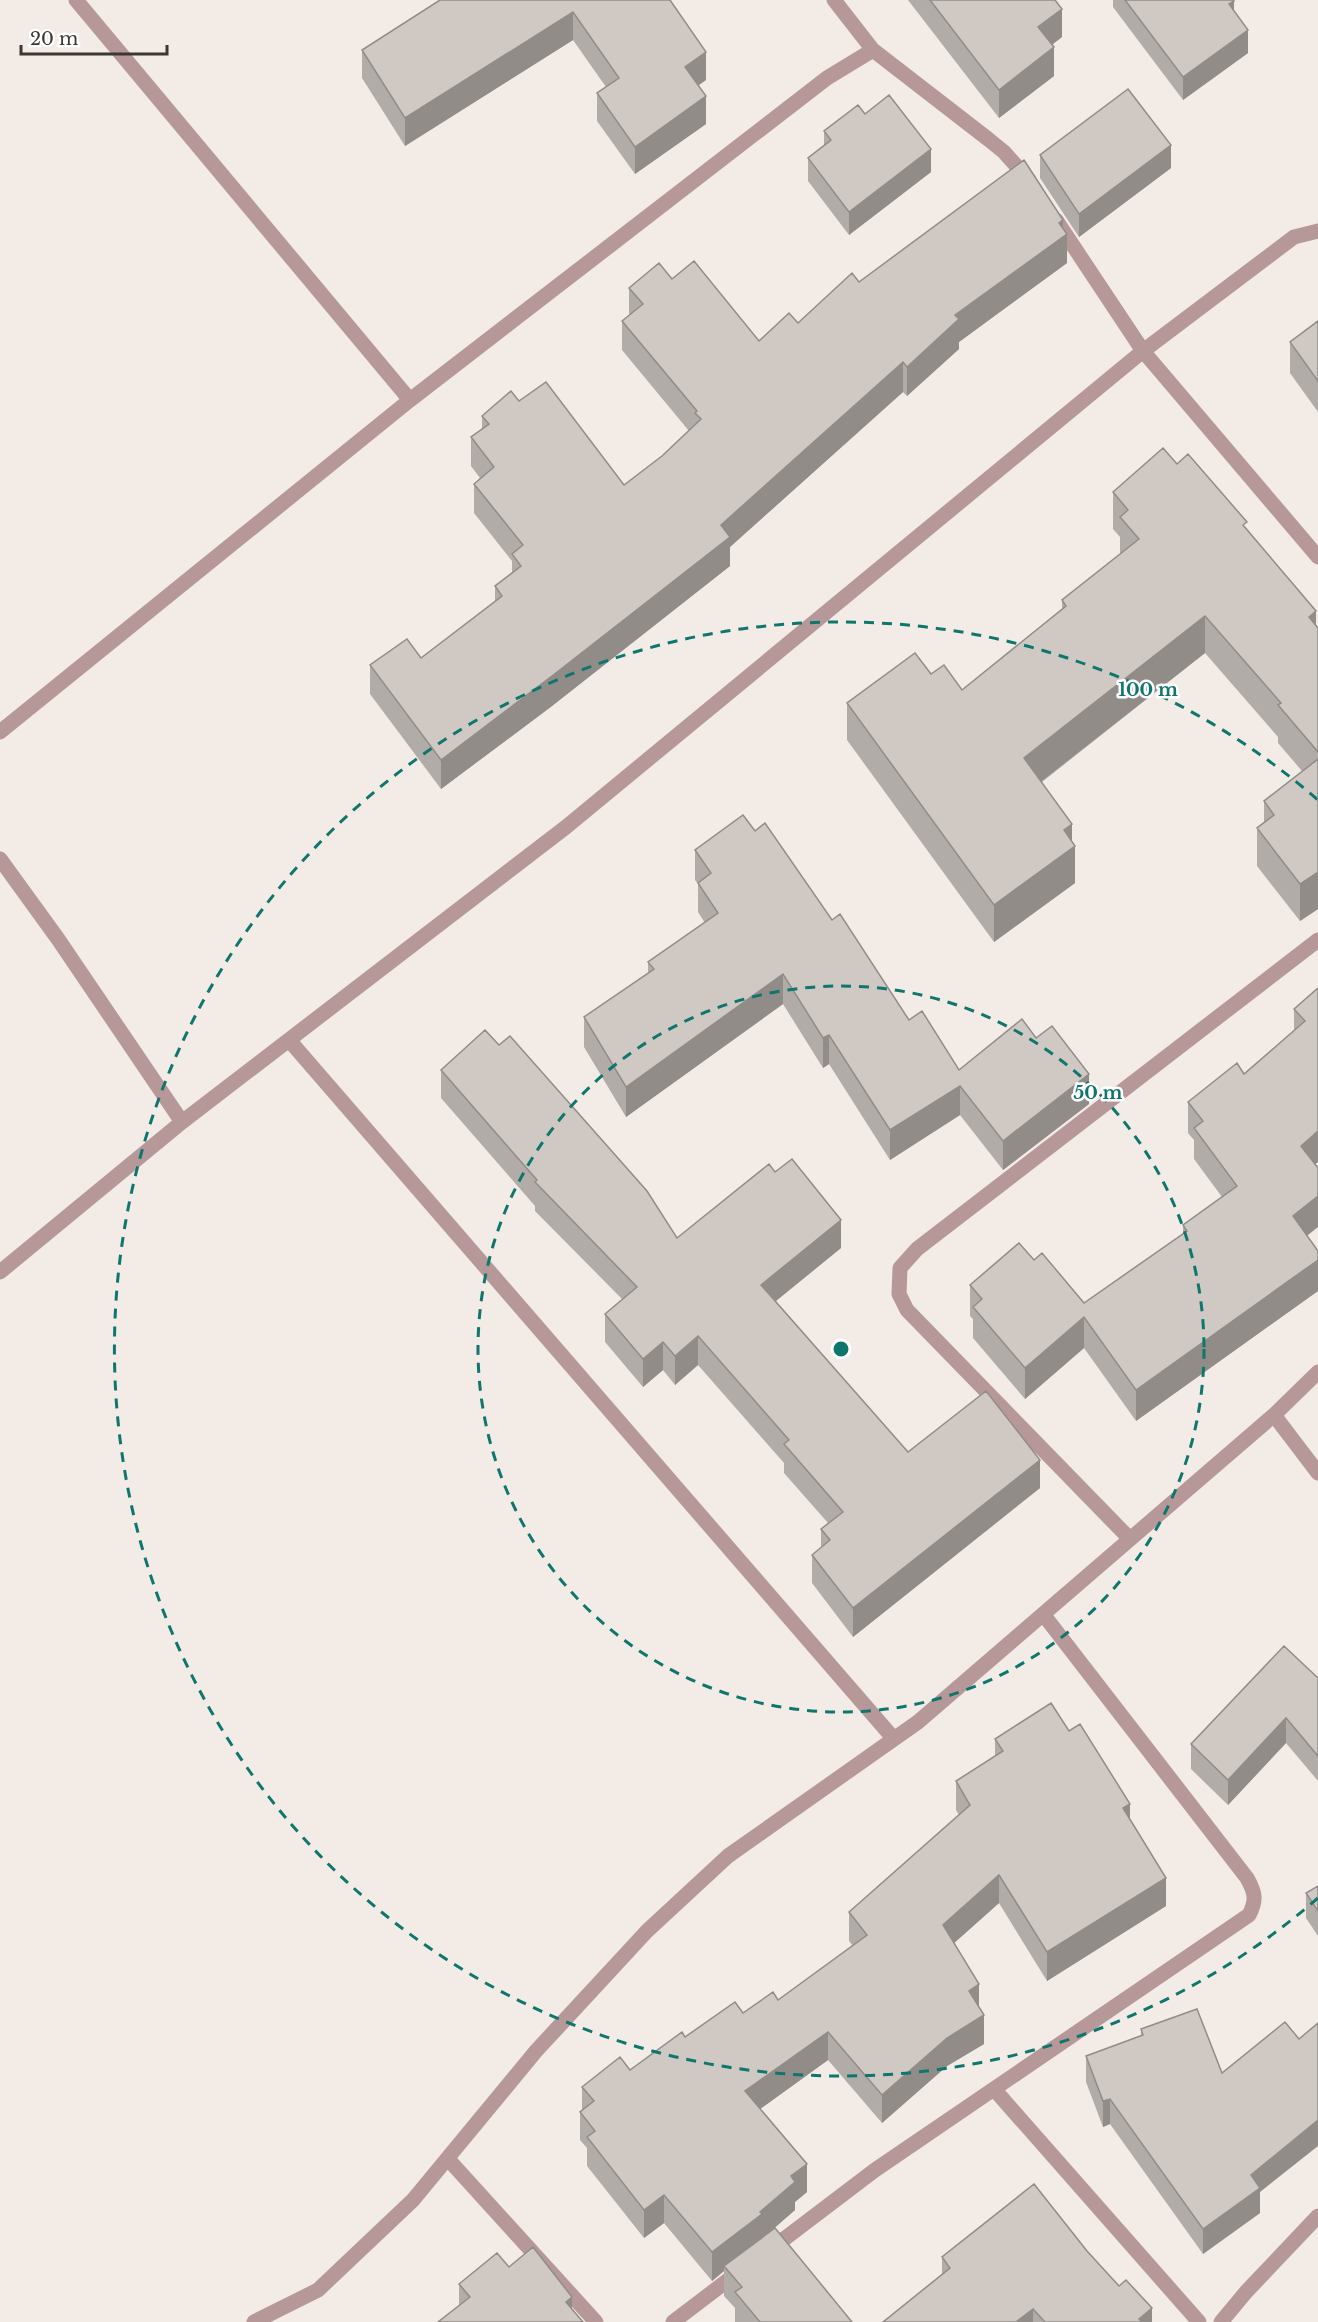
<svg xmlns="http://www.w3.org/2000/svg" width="1318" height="2322" font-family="'Libre Baskerville',serif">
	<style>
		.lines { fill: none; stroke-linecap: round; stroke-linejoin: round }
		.street { stroke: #b79899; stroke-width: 15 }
		.wall { fill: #b2aca8 }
		.shaded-wall { fill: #918c88 }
		.building { fill: #cfc8c3; stroke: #918c88; stroke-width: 1.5 }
		.ring { fill: none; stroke: #0f766e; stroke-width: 3; stroke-dasharray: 10 8 }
		.centre { fill: #0f766e; stroke: #fff; stroke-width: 3 }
		.ring-label { font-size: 18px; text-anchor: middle; font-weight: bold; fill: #0f766e; stroke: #fff; stroke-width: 5; stroke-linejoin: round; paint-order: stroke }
	</style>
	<rect width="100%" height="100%" fill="#f3ebe6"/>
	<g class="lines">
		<!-- street -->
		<path class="street" d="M 76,0 L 410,400
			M 873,50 L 988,139 L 1004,152 L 1029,180
			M 1056,220 L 1143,351 L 1318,557
			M 0,732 L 410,400 L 827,78 L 873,50 L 834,0
			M 0,859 L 58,939 L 182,1122
			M 289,1040 L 894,1739
			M 0,1272 L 182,1122 L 566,827 L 1143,351 L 1294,237 L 1318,231
			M 1274,1415 L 1318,1473
			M 1130,1539 L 907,1310 L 899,1294 L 900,1268 L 917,1249 L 1318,940
			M 994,2089 L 1199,2322
			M 448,2159 L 596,2322
			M 767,2252 L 875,2170 L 1249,1915 C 1257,1900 1255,1892 1247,1878 L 1043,1614
			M 254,2322 L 318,2290 L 413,2200 L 536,2051 L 647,1931 L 728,1856 L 918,1722 L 1274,1415 L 1318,1372
			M 673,2322 L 740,2271
			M 1221,2322 L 1246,2292 L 1318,2216"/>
	</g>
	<!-- wall -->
	<path class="wall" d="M 440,0 L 670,0 L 706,80 L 698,85 L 706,124 L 635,174 L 597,121 L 597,93 L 606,87 L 573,40 L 405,146 L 362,78 L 362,50 Z
		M 908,0 L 1055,0 L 1062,37 L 1052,45 L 1054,76 L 999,118 Z
		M 1113,0 L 1233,0 L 1234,11 L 1248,53 L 1183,100 L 1113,7 Z
		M 865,114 L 931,172 L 849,235 L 808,181 L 808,158 L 824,145 L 824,131 Z
		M 1040,155 L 1171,168 L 1079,237 L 1040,178 Z
		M 1063,229 L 1067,263 L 959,342 L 959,349 L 907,396 L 903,392 L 730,547 L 730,566 L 552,706 L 441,789 L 370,694 L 370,665 L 421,658 L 495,601 L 495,586 L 512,573 L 512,561 L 474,513 L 474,484 L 480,478 L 471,466 L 471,437 L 482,429 L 482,416 L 519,401 L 624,485 L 662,456 L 689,431 L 622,350 L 622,321 L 629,315 L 629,288 L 672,279 L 759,341 L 798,323 L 859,282 Z
		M 1318,321 L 1318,412 L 1290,373 L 1290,342 Z
		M 1177,464 L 1247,530 L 1318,628 L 1318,909 L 1300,921 L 1257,866 L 1257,828 L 1264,823 L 1264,801 L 1302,771 L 1278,743 L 1278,737 L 1205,653 L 1042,782 L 1072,842 L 1075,883 L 994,942 L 847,740 L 847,703 L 931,674 L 962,690 L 1062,609 L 1062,600 L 1120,554 L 1120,537 L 1113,529 L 1113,492 Z
		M 755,831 L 832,920 L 909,1020 L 959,1070 L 1036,1038 L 1089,1104 L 1003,1170 L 960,1115 L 890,1160 L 829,1064 L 823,1068 L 783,1004 L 626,1117 L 584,1047 L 584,1017 L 648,973 L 648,962 L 705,923 L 698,912 L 698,884 L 695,880 L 695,850 Z
		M 1318,988 L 1315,1164 L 1307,1236 L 1318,1251 L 1318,1291 L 1136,1421 L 1084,1348 L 1025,1399 L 973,1338 L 973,1319 L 970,1316 L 970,1285 L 1034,1260 L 1084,1303 L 1183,1234 L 1183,1225 L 1222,1197 L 1194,1159 L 1194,1140 L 1188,1133 L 1188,1102 L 1244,1074 L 1294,1031 L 1294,1009 Z
		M 441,1070 L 677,1238 L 841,1248 L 776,1301 L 908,1452 L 1040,1488 L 853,1637 L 812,1583 L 812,1555 L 821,1547 L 821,1529 L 828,1523 L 784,1473 L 784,1463 L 698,1365 L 675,1385 L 663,1370 L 643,1387 L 605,1342 L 605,1314 L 622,1299 L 535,1211 L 535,1206 L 441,1098 Z
		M 1318,1678 L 1318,1781 L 1286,1743 L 1228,1805 L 1191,1769 L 1191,1744 Z
		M 1069,1731 L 1130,1819 L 1166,1906 L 1047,1981 L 999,1903 L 954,1943 L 979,2007 L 984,2044 L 947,2066 L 882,2123 L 828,2060 L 760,2109 L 807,2192 L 795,2202 L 795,2210 L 769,2232 L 852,2322 L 735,2322 L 735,2308 L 724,2296 L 724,2271 L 712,2281 L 664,2223 L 644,2238 L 587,2166 L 587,2148 L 580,2140 L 580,2112 L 582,2110 L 582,2087 L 630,2070 L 685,2037 L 778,2000 L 853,1946 L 849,1941 L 849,1912 L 959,1815 L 956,1810 L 956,1781 L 995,1757 L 995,1739 Z
		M 1318,1886 L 1318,1936 L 1306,1918 L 1306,1893 Z
		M 1141,2029 L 1222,2073 L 1299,2039 L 1260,2192 L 1260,2213 L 1203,2254 L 1110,2124 L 1103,2127 L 1086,2082 L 1086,2056 L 1141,2036 Z
		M 1087,2251 L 1152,2322 L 883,2322 L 942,2274 L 942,2257 Z
		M 509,2267 L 572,2309 L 459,2306 L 459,2284 Z"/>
	<!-- shaded-wall -->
	<path class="shaded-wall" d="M 1234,1 L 1234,24 L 1229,4 Z
		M 1062,9 L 1062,37 L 1038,55 L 1038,27 Z
		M 573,12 L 573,40 L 405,146 L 405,118 Z
		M 1248,30 L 1248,53 L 1183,100 L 1183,77 Z
		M 1054,47 L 1054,76 L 999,118 L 999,90 Z
		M 706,52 L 706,80 L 685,95 L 685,67 Z
		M 706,96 L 706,124 L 635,174 L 635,147 Z
		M 1171,145 L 1171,168 L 1079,237 L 1079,214 Z
		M 931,149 L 931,172 L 849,235 L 849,212 Z
		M 1063,220 L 1063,237 L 1067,234 L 1067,263 L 959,342 L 959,349 L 907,396 L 907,367 L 955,315 Z
		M 903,362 L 903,392 L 730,547 L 730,566 L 552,706 L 441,789 L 441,760 L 721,525 Z
		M 1316,611 L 1316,648 L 1309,617 Z
		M 1205,616 L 1205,653 L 1024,795 L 1024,758 Z
		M 1072,824 L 1072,848 L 1075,846 L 1075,883 L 994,942 L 994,905 L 1064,830 Z
		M 1318,872 L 1318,909 L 1300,921 L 1300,884 Z
		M 783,974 L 783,1004 L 626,1117 L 626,1087 Z
		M 829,1035 L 829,1064 L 823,1068 L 823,1038 Z
		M 1089,1074 L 1089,1104 L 1003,1170 L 1003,1141 Z
		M 960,1086 L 960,1115 L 890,1160 L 890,1130 Z
		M 1318,1131 L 1318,1162 L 1301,1177 L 1301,1146 Z
		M 1318,1196 L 1318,1227 L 1293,1247 L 1293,1216 Z
		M 841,1220 L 841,1248 L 761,1313 L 761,1285 Z
		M 1318,1260 L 1318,1291 L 1136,1421 L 1136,1390 Z
		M 1084,1317 L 1084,1348 L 1025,1399 L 1025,1368 Z
		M 698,1336 L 698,1365 L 675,1385 L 675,1356 Z
		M 663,1342 L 663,1370 L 643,1387 L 643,1359 Z
		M 1040,1460 L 1040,1488 L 853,1637 L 853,1608 Z
		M 1286,1718 L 1286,1743 L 1228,1805 L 1228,1780 Z
		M 1130,1804 L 1130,1832 L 1123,1808 Z
		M 999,1875 L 999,1903 L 943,1953 L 943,1925 Z
		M 1166,1878 L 1166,1906 L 1047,1981 L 1047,1952 Z
		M 979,1984 L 979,2012 L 969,1991 Z
		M 984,2015 L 984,2044 L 947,2066 L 882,2123 L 882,2095 L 947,2038 Z
		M 828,2032 L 828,2060 L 745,2120 L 745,2091 Z
		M 1110,2099 L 1110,2124 L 1103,2127 L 1103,2101 Z
		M 1318,2120 L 1318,2146 L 1260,2192 L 1260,2213 L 1203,2254 L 1203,2229 L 1251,2175 Z
		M 807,2164 L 807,2192 L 795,2202 L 795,2210 L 762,2239 L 724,2266 L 724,2271 L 712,2281 L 712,2252 L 760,2212 L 791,2176 Z
		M 664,2195 L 664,2223 L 644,2238 L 644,2210 Z
		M 572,2297 L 572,2322 L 566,2302 Z
		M 1152,2308 L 1152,2322 L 1139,2322 L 1139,2319 Z
		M 1033,2309 L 1033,2322 L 1016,2322 Z"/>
	<!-- building -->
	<path class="building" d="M 440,0 L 670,0 L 706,52 L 685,67 L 706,96 L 635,147 L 597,93 L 619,78 L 573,12 L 405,118 L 362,50 Z
		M 930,0 L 1055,0 L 1062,9 L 1038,27 L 1054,47 L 999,90 Z
		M 1125,0 L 1233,0 L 1234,1 L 1229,4 L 1248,30 L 1183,77 Z
		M 1128,89 L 1171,145 L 1079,214 L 1040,155 Z
		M 889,95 L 931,149 L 849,212 L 808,158 L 831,140 L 824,131 L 858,105 L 865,114 Z
		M 1024,160 L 1063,220 L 1059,223 L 1067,234 L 955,315 L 959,319 L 907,367 L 903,362 L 721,525 L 730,537 L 552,676 L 441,760 L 370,665 L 407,639 L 421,658 L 502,596 L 495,586 L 521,566 L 512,554 L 523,545 L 474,484 L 494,467 L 471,437 L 489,424 L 482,416 L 511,391 L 519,401 L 546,382 L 624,485 L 662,456 L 701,419 L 695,413 L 697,411 L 622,321 L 643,304 L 629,288 L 659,263 L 672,279 L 694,261 L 759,341 L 789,313 L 798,323 L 852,273 L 859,282 Z
		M 1318,321 L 1318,381 L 1290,342 Z
		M 1163,448 L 1177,464 L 1188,454 L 1247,522 L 1243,525 L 1316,611 L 1309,617 L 1318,628 L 1318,752 L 1278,705 L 1281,703 L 1205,616 L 1024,758 L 1072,824 L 1064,830 L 1075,846 L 994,905 L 847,703 L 915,653 L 931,674 L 944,665 L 962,690 L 1066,606 L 1062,600 L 1139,539 L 1120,517 L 1128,510 L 1113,492 Z
		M 1318,759 L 1318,872 L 1300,884 L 1257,828 L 1274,815 L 1264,801 Z
		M 743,815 L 755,831 L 765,823 L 832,920 L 840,914 L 909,1020 L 922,1011 L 959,1070 L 1022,1019 L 1036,1038 L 1052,1026 L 1089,1074 L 1003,1141 L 960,1086 L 890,1130 L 829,1035 L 823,1038 L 783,974 L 626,1087 L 584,1017 L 654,969 L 648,962 L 718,913 L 698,883 L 711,873 L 695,850 Z
		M 1318,988 L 1318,1131 L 1301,1146 L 1318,1168 L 1318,1196 L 1293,1216 L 1318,1251 L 1318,1260 L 1136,1390 L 1084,1317 L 1025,1368 L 973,1307 L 982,1299 L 970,1285 L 1019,1243 L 1034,1260 L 1042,1253 L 1084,1303 L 1187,1231 L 1183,1225 L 1237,1186 L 1194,1128 L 1203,1121 L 1188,1102 L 1237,1063 L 1244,1074 L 1305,1021 L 1294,1009 Z
		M 485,1030 L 499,1045 L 510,1036 L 647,1191 L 677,1238 L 769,1164 L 775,1172 L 792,1159 L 841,1220 L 761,1285 L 908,1452 L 986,1391 L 1040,1460 L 853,1608 L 812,1555 L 830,1540 L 821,1529 L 843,1512 L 784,1444 L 789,1440 L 698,1336 L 675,1356 L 663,1342 L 643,1359 L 605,1314 L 637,1287 L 535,1182 L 537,1180 L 441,1070 Z
		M 1284,1646 L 1318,1678 L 1318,1756 L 1286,1718 L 1228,1780 L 1191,1744 Z
		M 1051,1703 L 1069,1731 L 1080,1724 L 1130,1804 L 1123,1808 L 1166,1878 L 1047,1952 L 999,1875 L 943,1925 L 979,1984 L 969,1991 L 984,2015 L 947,2038 L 882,2095 L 828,2032 L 745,2091 L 807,2164 L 791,2176 L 795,2182 L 760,2212 L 762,2214 L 712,2252 L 664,2195 L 644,2210 L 587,2137 L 595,2131 L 580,2112 L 594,2101 L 582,2087 L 620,2057 L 630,2070 L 682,2032 L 685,2037 L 735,2002 L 743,2013 L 773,1992 L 778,2000 L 867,1935 L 849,1912 L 970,1805 L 956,1781 L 1003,1751 L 995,1739 Z
		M 1318,1886 L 1318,1911 L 1306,1893 Z
		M 1197,2009 L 1222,2073 L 1285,2022 L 1299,2039 L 1318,2023 L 1318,2120 L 1251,2175 L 1260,2188 L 1203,2229 L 1110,2099 L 1103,2101 L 1086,2056 L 1143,2035 L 1141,2029 Z
		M 1034,2184 L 1087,2251 L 1119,2286 L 1126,2280 L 1152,2308 L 1139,2319 L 1142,2322 L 1045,2322 L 1033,2309 L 1016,2322 L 883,2322 L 950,2268 L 942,2257 Z
		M 775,2228 L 852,2322 L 760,2322 L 735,2292 L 742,2287 L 724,2266 Z
		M 533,2247 L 572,2297 L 566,2302 L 583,2322 L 438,2322 L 470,2297 L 459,2284 L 497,2253 L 509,2267 Z"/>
	<!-- distance rings -->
	<g class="ring">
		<circle cx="841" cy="1349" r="363"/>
		<path d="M1318 1898A727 727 0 1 1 1318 800"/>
	</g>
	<circle cx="841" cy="1349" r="9" class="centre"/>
	<g class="ring-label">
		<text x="1148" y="696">100 m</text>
		<text x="1098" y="1099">50 m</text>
	</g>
	<!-- scale -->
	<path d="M21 45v9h146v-9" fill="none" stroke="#3a3735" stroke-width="3"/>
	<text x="30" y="45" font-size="18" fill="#3a3735" stroke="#ffffff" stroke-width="4.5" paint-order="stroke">20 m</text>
</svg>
